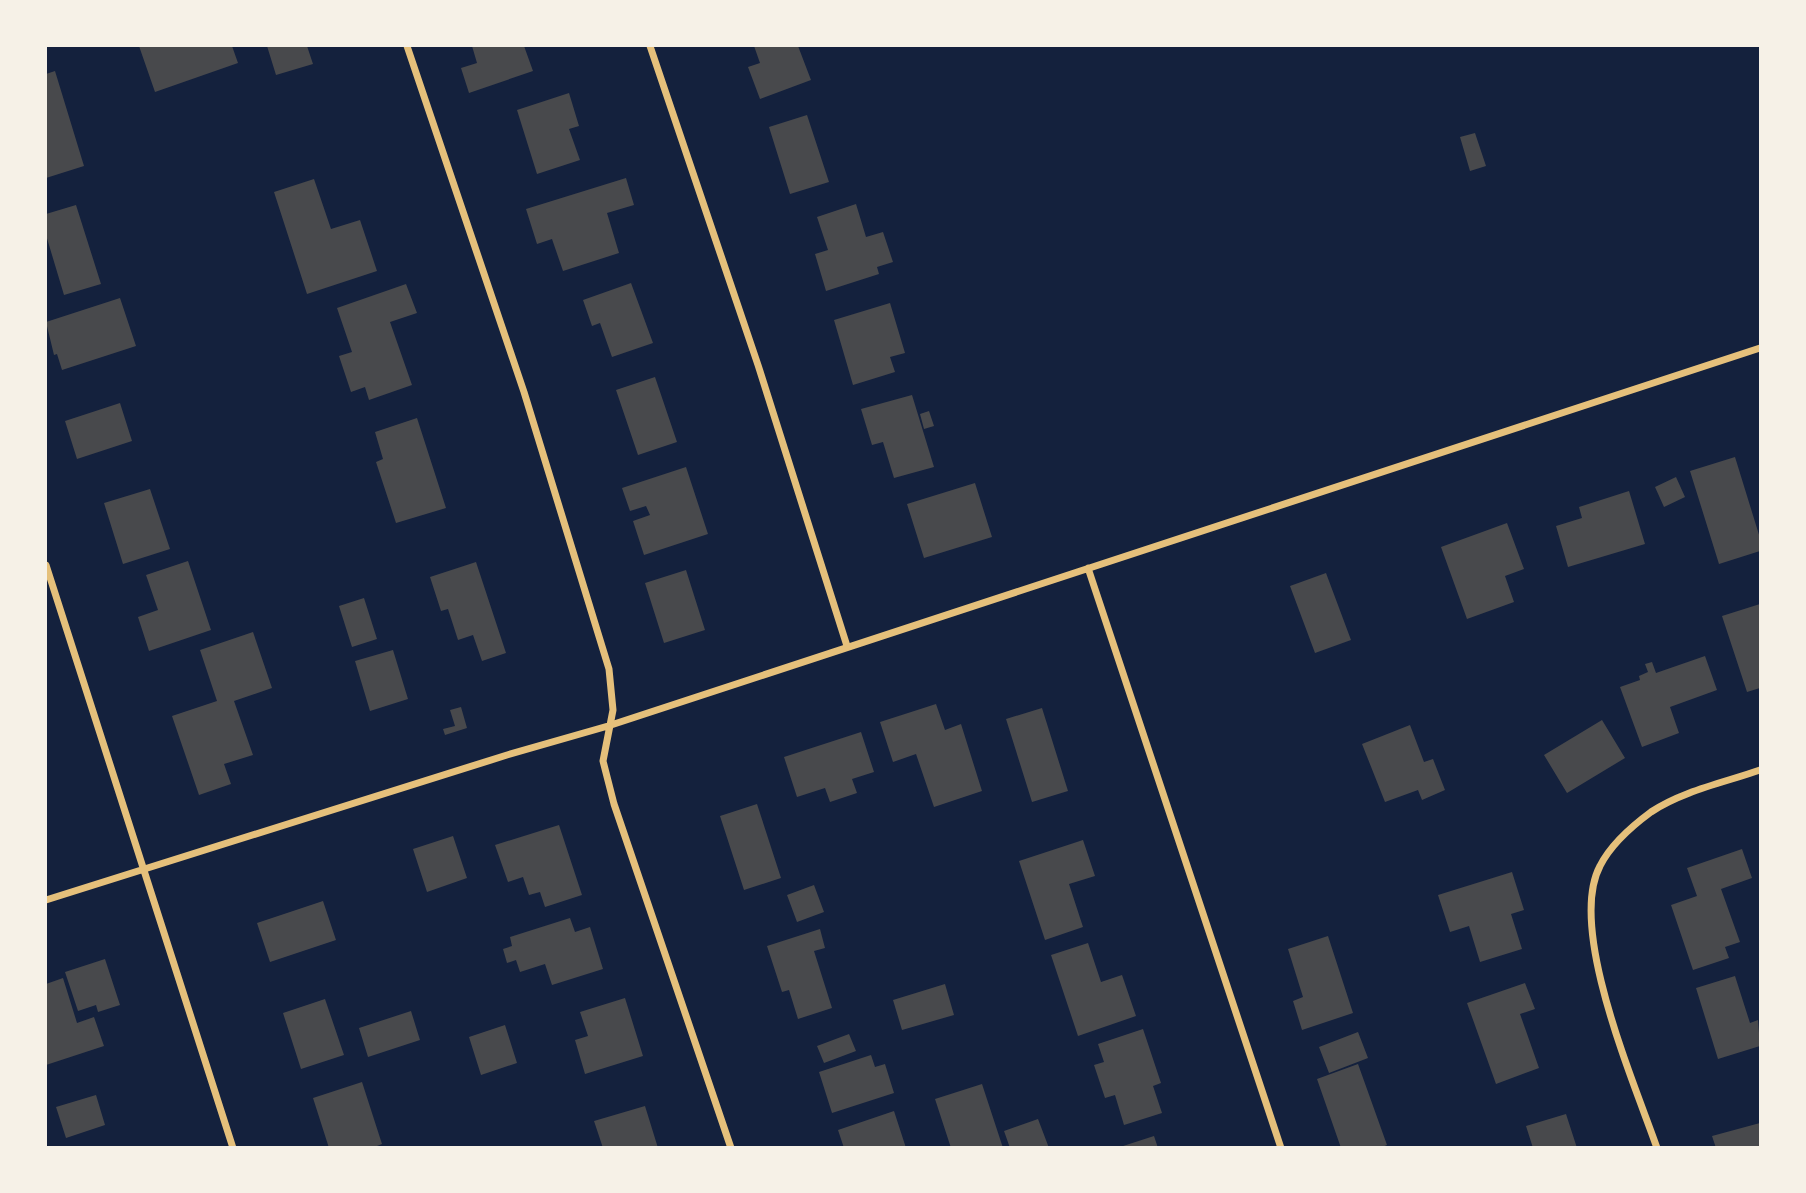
<svg xmlns="http://www.w3.org/2000/svg" width="1806" height="1193" font-family="'Work Sans',sans-serif">
	<style>
		.building { fill: #48494c }
		.lines { fill: none; stroke-linecap: round; stroke-linejoin: round }
		.minor { stroke: #e5c07b; stroke-width: 7 }
	</style>
	<rect width="100%" height="100%" fill="#14213d"/>
	<!-- building -->
	<path class="building" d="M 139,46 L 232,46 L 238,63 L 155,92 Z
		M 267,46 L 307,46 L 313,64 L 276,75 Z
		M 472,46 L 524,46 L 533,71 L 469,93 L 461,68 L 477,63 Z
		M 754,46 L 798,46 L 811,80 L 760,99 L 748,67 L 760,63 Z
		M 55,71 L 84,166 L 46,178 L 46,74 Z
		M 569,93 L 579,126 L 569,129 L 580,160 L 537,174 L 517,110 Z
		M 807,115 L 829,182 L 790,194 L 769,127 Z
		M 1475,133 L 1486,166 L 1470,171 L 1460,137 Z
		M 626,178 L 634,205 L 607,213 L 619,253 L 563,271 L 552,239 L 537,244 L 526,209 Z
		M 314,179 L 331,229 L 360,220 L 377,271 L 307,294 L 274,192 Z
		M 856,204 L 866,237 L 883,232 L 893,262 L 877,267 L 879,274 L 826,291 L 815,254 L 828,250 L 817,217 Z
		M 76,205 L 101,284 L 64,295 L 46,235 L 46,214 Z
		M 631,283 L 653,343 L 612,357 L 600,323 L 592,326 L 583,300 Z
		M 406,284 L 417,313 L 390,322 L 412,385 L 369,400 L 365,387 L 351,392 L 339,356 L 352,352 L 337,308 Z
		M 120,298 L 136,346 L 62,370 L 57,354 L 54,355 L 46,322 Z
		M 890,303 L 905,353 L 890,357 L 895,372 L 853,385 L 834,320 Z
		M 655,377 L 677,442 L 638,455 L 616,390 Z
		M 912,395 L 934,467 L 894,478 L 883,442 L 872,445 L 861,409 Z
		M 120,403 L 132,441 L 77,459 L 65,421 Z
		M 929,411 L 934,426 L 924,429 L 920,414 Z
		M 417,418 L 446,508 L 396,523 L 376,462 L 383,459 L 375,432 Z
		M 1735,457 L 1760,538 L 1760,551 L 1719,564 L 1690,471 Z
		M 686,467 L 708,534 L 644,555 L 633,521 L 650,515 L 646,506 L 630,511 L 622,488 Z
		M 1676,477 L 1685,497 L 1664,507 L 1655,487 Z
		M 975,483 L 992,537 L 924,558 L 907,504 Z
		M 150,489 L 170,549 L 123,564 L 104,503 Z
		M 1629,491 L 1645,544 L 1568,567 L 1556,526 L 1582,518 L 1579,507 Z
		M 1507,523 L 1524,569 L 1505,576 L 1514,602 L 1467,619 L 1441,547 Z
		M 188,561 L 211,630 L 149,651 L 138,617 L 158,610 L 146,575 Z
		M 476,562 L 506,653 L 482,661 L 473,635 L 458,640 L 448,609 L 441,611 L 430,577 Z
		M 686,570 L 705,630 L 664,643 L 645,583 Z
		M 1326,573 L 1351,640 L 1315,653 L 1290,586 Z
		M 364,598 L 377,639 L 352,647 L 339,606 Z
		M 1760,604 L 1760,688 L 1747,692 L 1722,616 Z
		M 253,632 L 272,688 L 234,701 L 253,755 L 224,764 L 231,784 L 199,795 L 172,716 L 217,701 L 200,650 Z
		M 393,650 L 408,699 L 370,711 L 355,661 Z
		M 1705,656 L 1717,690 L 1670,707 L 1679,733 L 1642,747 L 1620,687 L 1640,680 L 1639,676 L 1648,672 L 1645,664 L 1652,662 L 1656,673 Z
		M 936,704 L 945,730 L 961,724 L 982,791 L 934,807 L 916,754 L 893,762 L 880,722 Z
		M 461,707 L 467,728 L 445,735 L 443,729 L 455,726 L 450,710 Z
		M 1042,708 L 1068,791 L 1032,802 L 1006,719 Z
		M 1602,720 L 1625,758 L 1567,793 L 1544,755 Z
		M 1410,725 L 1424,762 L 1433,759 L 1445,790 L 1422,800 L 1418,790 L 1385,802 L 1362,744 Z
		M 861,732 L 874,772 L 852,779 L 857,793 L 830,802 L 825,788 L 797,797 L 784,757 Z
		M 757,804 L 781,878 L 744,890 L 720,816 Z
		M 559,825 L 582,895 L 545,907 L 540,892 L 529,895 L 523,877 L 508,882 L 495,845 Z
		M 453,836 L 467,878 L 427,892 L 413,849 Z
		M 1083,840 L 1095,876 L 1069,884 L 1083,927 L 1045,940 L 1019,861 Z
		M 1742,849 L 1752,878 L 1721,889 L 1740,942 L 1725,947 L 1729,958 L 1693,970 L 1671,905 L 1697,896 L 1687,868 Z
		M 1512,872 L 1524,910 L 1511,914 L 1522,949 L 1480,962 L 1469,926 L 1450,932 L 1438,895 Z
		M 814,885 L 824,912 L 797,922 L 787,895 Z
		M 323,901 L 336,940 L 270,962 L 257,923 Z
		M 570,918 L 575,932 L 590,927 L 603,969 L 552,985 L 545,964 L 520,972 L 516,960 L 507,963 L 503,949 L 512,946 L 510,937 Z
		M 820,929 L 825,948 L 814,951 L 832,1008 L 798,1019 L 789,990 L 782,992 L 767,946 Z
		M 1328,936 L 1353,1013 L 1302,1030 L 1293,1001 L 1303,997 L 1288,949 Z
		M 1088,943 L 1101,982 L 1122,975 L 1136,1016 L 1078,1036 L 1051,955 Z
		M 105,959 L 120,1005 L 98,1012 L 96,1005 L 78,1011 L 65,972 Z
		M 1735,976 L 1750,1023 L 1758,1020 L 1760,1046 L 1718,1059 L 1696,988 Z
		M 63,978 L 77,1023 L 94,1017 L 104,1046 L 46,1065 L 46,984 Z
		M 1525,983 L 1535,1009 L 1520,1014 L 1539,1068 L 1496,1084 L 1467,1003 Z
		M 945,984 L 954,1015 L 902,1030 L 893,1000 Z
		M 625,998 L 643,1056 L 585,1074 L 575,1040 L 588,1036 L 580,1012 Z
		M 325,999 L 344,1055 L 301,1069 L 283,1013 Z
		M 411,1011 L 420,1040 L 368,1057 L 359,1028 Z
		M 505,1025 L 517,1063 L 481,1075 L 469,1037 Z
		M 1143,1029 L 1161,1083 L 1153,1086 L 1162,1113 L 1124,1125 L 1115,1095 L 1105,1098 L 1094,1065 L 1104,1062 L 1098,1044 Z
		M 1358,1032 L 1368,1058 L 1329,1073 L 1319,1047 Z
		M 849,1034 L 856,1051 L 824,1063 L 817,1046 Z
		M 871,1055 L 875,1067 L 885,1064 L 894,1093 L 832,1113 L 819,1072 Z
		M 1358,1064 L 1387,1145 L 1380,1148 L 1341,1148 L 1317,1079 Z
		M 362,1082 L 382,1144 L 372,1148 L 329,1148 L 313,1098 Z
		M 982,1084 L 1003,1148 L 951,1148 L 935,1099 Z
		M 96,1095 L 105,1125 L 66,1138 L 56,1107 Z
		M 645,1106 L 658,1148 L 603,1148 L 594,1121 Z
		M 894,1111 L 906,1148 L 844,1148 L 838,1130 Z
		M 1566,1114 L 1577,1148 L 1533,1148 L 1526,1126 Z
		M 1038,1119 L 1049,1148 L 1010,1148 L 1004,1131 Z
		M 1760,1123 L 1760,1148 L 1716,1148 L 1712,1136 Z
		M 1154,1136 L 1158,1148 L 1120,1148 L 1120,1147 Z"/>
	<g class="lines">
		<!-- minor -->
		<path class="minor" d="M 407,46 L 524,392 L 609,669 L 613,710 L 603,761 L 614,804 L 731,1148
			M 650,46 L 758,365 L 847,646
			M 46,565 L 233,1148
			M 1088,568 L 1281,1148
			M 46,900 L 507,755 L 608,726 L 1760,348
			M 1657,1148 C 1634,1082 1567,928 1600,866 C 1611,844 1632,826 1651,812 C 1682,791 1726,782 1760,770"/>
	</g>
	<!-- border -->
	<rect width="1806" height="1193" fill="none" stroke="#f6f1e7" stroke-width="94"/>
</svg>
